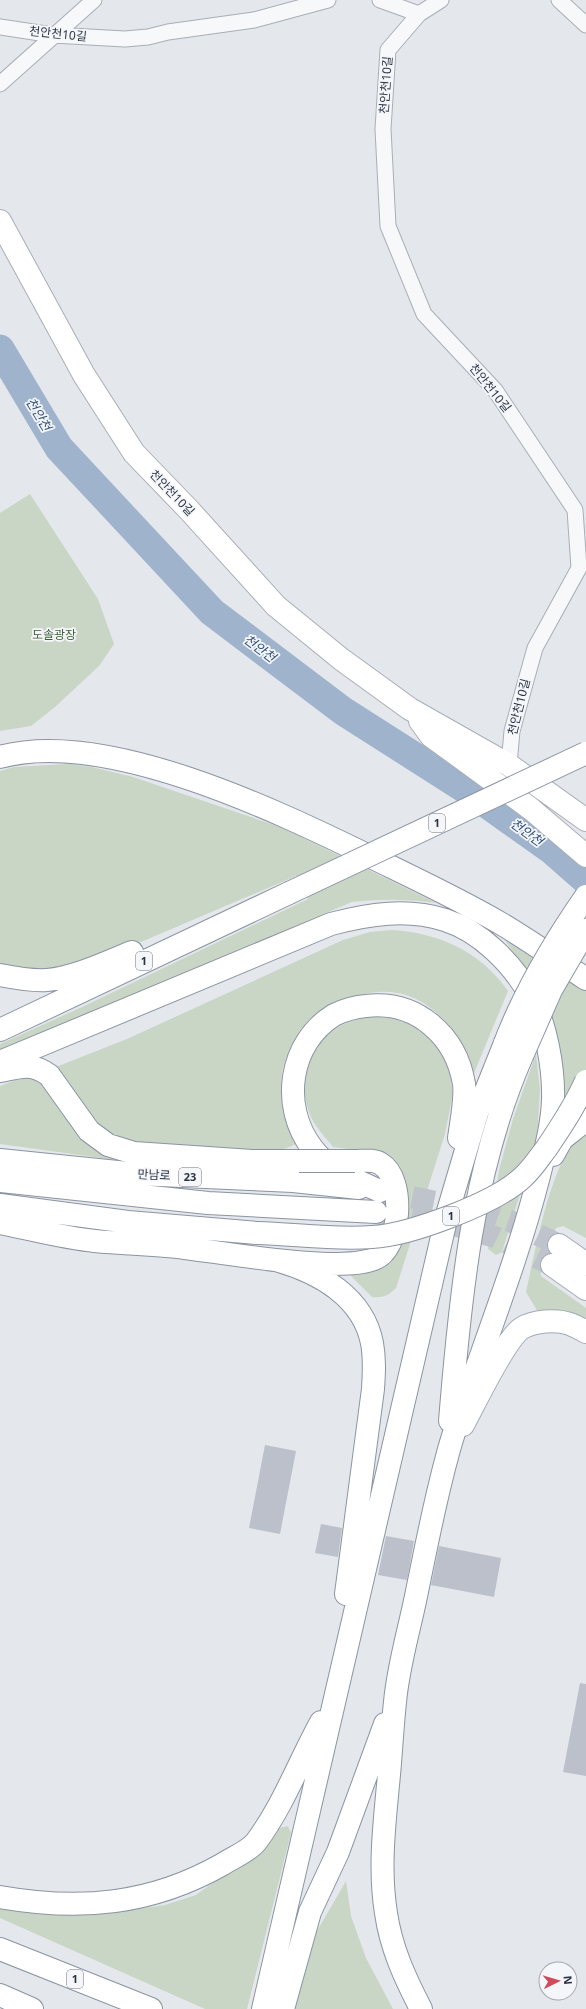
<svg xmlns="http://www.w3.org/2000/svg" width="586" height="2009" font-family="'Noto Sans','Noto Sans KR',sans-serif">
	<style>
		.green { fill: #c9d6c5 }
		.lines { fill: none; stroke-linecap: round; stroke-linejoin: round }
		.river { stroke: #9fb4cc; stroke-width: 29 }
		.building { fill: #bbc0ca }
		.primary-tunnel { stroke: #bfc3cb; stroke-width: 22; stroke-dasharray: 22 11; stroke-linecap: butt }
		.street-casing { stroke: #a9aeb7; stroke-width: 17 }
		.secondary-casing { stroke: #a9aeb7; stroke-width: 24 }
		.primary-casing { stroke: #a3abb8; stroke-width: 24 }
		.highway-casing { stroke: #8b94a3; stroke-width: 24 }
		.street { stroke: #f7f8fa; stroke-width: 15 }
		.secondary { stroke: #fff; stroke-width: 22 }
		.primary { stroke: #fff; stroke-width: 22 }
		.highway { stroke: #fff; stroke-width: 22 }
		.highway-bridge-casing { stroke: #8b94a3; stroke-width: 24; stroke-linecap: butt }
		.highway-bridge { stroke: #fff; stroke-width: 22 }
		.labels { text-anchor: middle; stroke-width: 3.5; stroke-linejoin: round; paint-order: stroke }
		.shield { fill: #f4f6f9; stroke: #676e7b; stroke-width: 1 }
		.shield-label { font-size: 11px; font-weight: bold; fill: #2b3445 }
		.street-label { font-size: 12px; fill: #2b3445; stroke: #f4f6f9 }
		.park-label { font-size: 12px; fill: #3f6138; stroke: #f4f6f9 }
		.water-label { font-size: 13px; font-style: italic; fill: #34527a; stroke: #f4f6f9 }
	</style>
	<rect width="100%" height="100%" fill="#e4e7ec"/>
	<!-- green -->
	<path class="green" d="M 30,494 L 98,599 L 114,644 L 99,666 L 55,707 L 31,726 L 0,731 L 0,513 Z
		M 67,764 L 92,767 L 133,777 L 283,828 L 436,903 C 407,899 381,899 352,902 L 0,1052 L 0,1044 L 82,1007 L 308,899 L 296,876 L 101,959 L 55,972 L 0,966 L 0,771 L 14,767 Z
		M 392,930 C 439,933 480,951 508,991 L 472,1078 C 470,1068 468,1058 464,1048 C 460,1038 451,1027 443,1019 C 418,994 392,986 357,996 C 331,1002 319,1009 303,1031 C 293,1044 284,1057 282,1074 C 279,1094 288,1126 296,1144 L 273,1154 L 124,1143 L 94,1122 L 56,1067 L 127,1039 L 343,940 L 370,932 Z
		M 505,940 L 586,990 L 586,1099 L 558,1101 L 520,962 Z
		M 384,1015 L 408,1021 L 429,1035 L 442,1053 L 450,1072 L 453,1094 L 445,1134 L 396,1288 C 388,1296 383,1298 372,1297 L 347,1272 L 397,1250 L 379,1153 L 333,1147 C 326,1138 316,1128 311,1117 C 293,1076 314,1033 356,1019 C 365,1016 375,1016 384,1015 Z
		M 536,1054 L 540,1089 L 537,1139 L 502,1252 L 496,1255 L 488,1249 L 499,1170 L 513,1119 Z
		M 26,1076 L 31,1076 L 44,1084 L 104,1155 L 123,1161 L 0,1144 L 0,1086 Z
		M 586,1128 L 586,1238 L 563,1226 L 556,1228 L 541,1266 L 541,1276 L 586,1308 L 586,1321 L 577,1314 L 538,1312 L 526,1292 C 536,1248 551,1156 586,1128 Z
		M 288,1826 L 291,1833 L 247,2009 L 205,2009 L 0,1918 L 0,1909 L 57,1914 L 118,1912 L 165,1905 L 196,1895 L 241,1862 L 275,1829 Z
		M 346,1881 L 351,1916 L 366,1958 L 393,2009 L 289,2009 L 299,1962 Z"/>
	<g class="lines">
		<!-- river -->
		<path class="river" d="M 0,349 L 59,448 L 212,612 L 343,711 L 470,792 L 553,851 L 586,880"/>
	</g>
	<!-- building -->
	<path class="building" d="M 265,1445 L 296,1451 L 280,1534 L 249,1528 Z
		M 321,1524 L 342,1528 L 338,1557 L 315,1553 Z
		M 386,1536 L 414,1541 L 407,1580 L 378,1575 Z
		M 439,1546 L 501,1558 L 494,1597 L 431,1585 Z
		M 580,1683 L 586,1684 L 586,1776 L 563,1772 Z"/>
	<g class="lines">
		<!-- primary-tunnel -->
		<path class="primary-tunnel" d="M 380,1191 L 482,1211 L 510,1221 L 559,1245
			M 379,1213 L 454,1225 L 495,1237 L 552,1265"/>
		<!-- street casing -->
		<g class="street-casing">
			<path id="street" d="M 380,0 L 419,14 L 441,0
				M 559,0 L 586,25
				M 419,14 L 388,50 L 383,129 L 388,226 L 424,314 L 495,390 L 575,510 L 579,568 L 535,648 L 512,731 L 509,765
				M 0,27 L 53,35 L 125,39 L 148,37 L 168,32 L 254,20 L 328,0
				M 0,84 L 94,0"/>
		</g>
		<!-- secondary casing -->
		<g class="secondary-casing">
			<path id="secondary" d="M 0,221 L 84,375 L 134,453 L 189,510 L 276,606 L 341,659 L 410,709 L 509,765 L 586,820
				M 420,721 L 431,736 L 531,809 L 586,856"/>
		</g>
		<!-- primary casing -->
		<g class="primary-casing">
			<path id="primary" d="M 559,1245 L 586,1264
				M 552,1265 L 586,1289
				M 463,1425 C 474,1405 505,1339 522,1328 C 534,1321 556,1319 570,1324 C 575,1326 581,1329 586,1332"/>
		</g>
		<!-- highway casing -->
		<g class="highway-casing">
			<path id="highway" d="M 0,757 C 105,728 277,811 371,857 C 414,878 459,899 500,923 C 529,940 557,960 586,979
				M 0,975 C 15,978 31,981 47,980 C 74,978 107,962 132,952
				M 0,1030 L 289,893
				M 0,1062 L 331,924 C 369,914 407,908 445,920 C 480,931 512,963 530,995 C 546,1022 554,1069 553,1100 C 552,1126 545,1151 539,1176 C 521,1247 495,1315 471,1384 C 463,1408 453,1432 447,1457 C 434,1504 425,1553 415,1601 C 408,1634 398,1668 395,1702 C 392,1730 391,1757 388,1785 C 384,1828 379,1870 386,1913 C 391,1948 405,1978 421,2009
				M 0,1071 C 20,1067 31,1062 49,1075 L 89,1131 L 108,1145 L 134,1153 L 252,1161 L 299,1161
				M 553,1155 L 562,1139 L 586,1120
				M 0,1160 L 137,1174 L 293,1181 L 359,1188
				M 0,1181 L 208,1203 L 376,1212
				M 380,1191 C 356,1180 328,1170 312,1148 C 280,1106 289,1043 334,1015 C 344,1010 355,1007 366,1006 C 416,1000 456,1035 464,1084 C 466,1099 461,1123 459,1138
				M 0,1205 L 128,1222 L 257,1233
				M 0,1223 C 31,1229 63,1238 95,1241 C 125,1244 155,1244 185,1248 C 233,1254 281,1263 329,1264 C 344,1264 361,1264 374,1259 C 401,1250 406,1179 381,1164 C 374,1159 363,1161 355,1161
				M 279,1261 C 320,1273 363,1297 372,1343 C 375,1359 374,1374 373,1389 L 346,1594
				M 450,1421 C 460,1298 472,1170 522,1056
				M 0,1897 C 80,1911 151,1905 223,1864 C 232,1858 249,1851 256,1842 C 283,1806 299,1762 321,1722
				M 0,1949 L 151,2009
				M 0,1995 L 32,2009
				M 263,2009 L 448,1211 L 477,1113 L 505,1043
				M 283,2009 L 310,1912 L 338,1852 L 385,1724"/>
		</g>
		<!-- street -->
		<use href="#street" class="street"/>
		<!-- secondary -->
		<use href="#secondary" class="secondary"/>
		<!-- primary -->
		<use href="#primary" class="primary"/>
		<!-- highway -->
		<use href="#highway" class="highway"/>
		<!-- highway-bridge casing -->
		<g class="highway-bridge-casing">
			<path id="highway-bridge" d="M 289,893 L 586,753
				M 505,1043 C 525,991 554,942 586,896
				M 522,1056 L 551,990 L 586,930
				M 299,1161 L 355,1161
				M 257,1233 C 295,1234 333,1240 372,1237 C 410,1235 496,1203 523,1177 C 532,1169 539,1158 546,1149 C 561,1127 575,1106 586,1081"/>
		</g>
		<!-- highway-bridge -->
		<use href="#highway-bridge" class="highway-bridge"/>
	</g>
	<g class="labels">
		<!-- shield labels -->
		<g class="shield">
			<rect x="429" y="814" width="16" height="18" rx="3"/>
			<rect x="136" y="952" width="16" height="18" rx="3"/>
			<rect x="179" y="1168" width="22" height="18" rx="3"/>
			<rect x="443" y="1207" width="16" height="18" rx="3"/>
			<rect x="67" y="1970" width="16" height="18" rx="3"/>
		</g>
		<g class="shield-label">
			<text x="437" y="827">1</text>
			<text x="144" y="965">1</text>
			<text x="190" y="1181">23</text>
			<text x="451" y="1220">1</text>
			<text x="75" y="1983">1</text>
		</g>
		<!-- street labels -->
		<g class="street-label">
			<text transform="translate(58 34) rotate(6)" y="4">천안천10길</text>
			<text transform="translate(386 85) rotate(-86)" y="4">천안천10길</text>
			<text transform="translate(490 388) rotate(51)" y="4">천안천10길</text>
			<text transform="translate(172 493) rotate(46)" y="4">천안천10길</text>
			<text transform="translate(519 707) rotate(-76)" y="4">천안천10길</text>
			<text transform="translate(154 1175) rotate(3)" y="4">만남로</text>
		</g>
		<!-- park labels -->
		<g class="park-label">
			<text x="54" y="639">도솔광장</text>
		</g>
		<!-- water labels -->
		<g class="water-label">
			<text transform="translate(39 414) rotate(59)" y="5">천안천</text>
			<text transform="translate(260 648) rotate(37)" y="5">천안천</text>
			<text transform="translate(527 832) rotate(36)" y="5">천안천</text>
		</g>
	</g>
	<!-- north arrow -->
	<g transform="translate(558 1981) rotate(85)"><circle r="19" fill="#f4f6f9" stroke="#a4a8b1"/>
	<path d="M0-3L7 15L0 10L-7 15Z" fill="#d1495b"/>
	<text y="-6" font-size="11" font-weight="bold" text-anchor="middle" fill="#2b3445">N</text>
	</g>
</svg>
